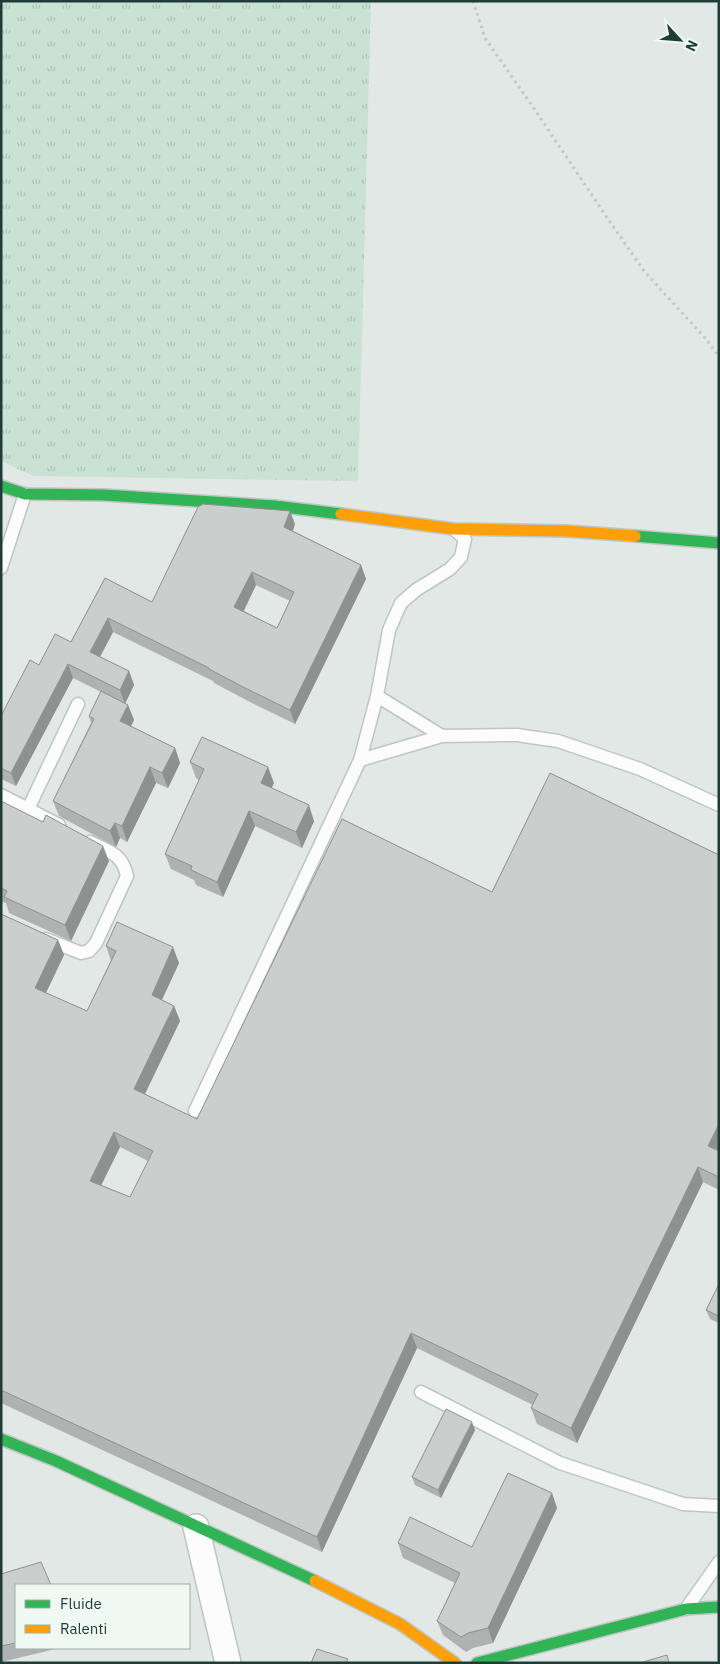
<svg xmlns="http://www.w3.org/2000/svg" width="720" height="1664" font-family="'IBM Plex Sans',sans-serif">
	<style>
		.grass { fill: url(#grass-tufts) }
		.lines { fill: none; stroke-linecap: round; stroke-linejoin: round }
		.lane-casing { stroke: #bfc5c3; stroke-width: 15 }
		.street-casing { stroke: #bfc5c3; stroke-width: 28 }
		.fast-casing { stroke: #bec6c4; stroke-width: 14 }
		.slow-casing { stroke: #bec6c4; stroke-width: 14 }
		.path { stroke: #bfc8c6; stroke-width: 3; stroke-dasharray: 2.5 4; stroke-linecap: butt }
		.lane { stroke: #fbfcfb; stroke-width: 12 }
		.street { stroke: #fbfcfb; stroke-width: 25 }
		.fast { stroke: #30b455; stroke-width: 11 }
		.slow { stroke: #ff9f0a; stroke-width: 11 }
		.wall { fill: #aeb2b0; fill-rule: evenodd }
		.shaded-wall { fill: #8d9190 }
		.building { fill: #cacfcd; stroke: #8d9190; fill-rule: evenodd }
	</style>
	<defs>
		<pattern id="grass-tufts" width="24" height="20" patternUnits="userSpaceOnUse" patternTransform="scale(1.25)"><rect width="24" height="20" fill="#cae2d3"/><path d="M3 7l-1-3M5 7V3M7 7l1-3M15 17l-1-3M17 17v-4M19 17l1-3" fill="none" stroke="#adc3b6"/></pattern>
	</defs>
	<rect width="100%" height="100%" fill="#e2e8e6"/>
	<!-- grass -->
	<path class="grass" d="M 1,1 L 371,1 L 358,481 L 33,476 L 1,461 Z"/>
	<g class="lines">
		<!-- lane casing -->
		<g class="lane-casing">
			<path id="lane" d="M 1,568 L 25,494
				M 377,696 L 442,736
				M 360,760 L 442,736 L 517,735 L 558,741 L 640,769 L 719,805
				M 1,795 L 59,825
				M 28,809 L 78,704
				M 46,939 L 81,953 L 89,951 L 96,943 L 127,876 C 122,853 109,852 90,842
				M 195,1111 L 360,760 L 377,696 L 389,630 L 401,603 L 416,590 L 450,569 L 461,557 L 465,539 L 455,530
				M 421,1392 L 560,1463 L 683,1504 L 719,1506
				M 686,1609 L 719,1562"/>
		</g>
		<!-- street casing -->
		<g class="street-casing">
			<path id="street" d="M 196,1527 L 228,1663"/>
		</g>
		<!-- fast casing -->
		<g class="fast-casing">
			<path id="fast" d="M 1,486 L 25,494 L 104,495 L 275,506 L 341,514
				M 635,536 L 719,543
				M 1,1439 L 56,1461 L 315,1581
				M 477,1663 L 686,1609 L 719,1607"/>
		</g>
		<!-- slow casing -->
		<g class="slow-casing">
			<path id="slow" d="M 341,514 L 454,529 L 566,531 L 635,536
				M 315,1581 L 400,1624 L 455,1663"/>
		</g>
		<!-- path -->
		<path class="path" d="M 473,1 L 485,38 L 535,110 L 608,219 L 644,271 L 706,339 L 719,357"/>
		<!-- lane -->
		<use href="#lane" class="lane"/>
		<!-- street -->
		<use href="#street" class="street"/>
		<!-- fast -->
		<use href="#fast" class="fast"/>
		<!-- slow -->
		<use href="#slow" class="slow"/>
	</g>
	<!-- wall -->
	<path class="wall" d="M 295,524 L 293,531 L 361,565 L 366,579 L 295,724 L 252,703 L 214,683 L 213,681 L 113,632 L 100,657 L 129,671 L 134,685 L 125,703 L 128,705 L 134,720 L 131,726 L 175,748 L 180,763 L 168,788 L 156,783 L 127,842 L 120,838 L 116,847 L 59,816 L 53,801 L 91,723 L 89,716 L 101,692 L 73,678 L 16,786 L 1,779 L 1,716 L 39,665 L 71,642 L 105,578 L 152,602 ZM 256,585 L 290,601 L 277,628 L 244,611 Z
		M 190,762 L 274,783 L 271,788 L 314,821 L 302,848 L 255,826 L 223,897 L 196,885 L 194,880 L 171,869 L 165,854 L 199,780 L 196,778 Z
		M 1,801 L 109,861 L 71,941 L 9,913 L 6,903 L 1,901 Z
		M 719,855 L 719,1190 L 703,1182 L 577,1443 L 537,1424 L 531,1408 L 533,1405 L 417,1348 L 322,1552 L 1,1403 L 1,914 L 58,940 L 64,955 L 46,993 L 87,1011 L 111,961 L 106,946 L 179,963 L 162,1000 L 174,1006 L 180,1021 L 145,1094 L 197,1119 L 492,892 ZM 120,1147 L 148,1161 L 130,1197 L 101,1185 Z
		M 719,1284 L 719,1323 L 710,1319 L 706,1310 Z
		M 475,1430 L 441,1498 L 415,1485 L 412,1477 Z
		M 557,1508 L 493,1643 L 473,1648 L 466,1652 L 443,1635 L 437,1621 L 455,1583 L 403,1558 L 398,1543 L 472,1547 Z
		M 1,1574 L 16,1585 L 16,1648 L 60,1648 L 1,1662 Z"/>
	<!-- shaded-wall -->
	<path class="shaded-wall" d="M 290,511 L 295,524 L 289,541 L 284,527 Z
		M 361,565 L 366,579 L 295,724 L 290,710 Z
		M 252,572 L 256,585 L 239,620 L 234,607 Z
		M 108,618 L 113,632 L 95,666 L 90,652 Z
		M 68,664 L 73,678 L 16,786 L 11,773 Z
		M 129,671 L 134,685 L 125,704 L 120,690 Z
		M 128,705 L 134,720 L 126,736 L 120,721 Z
		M 175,748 L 180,763 L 168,788 L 162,773 Z
		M 150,767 L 156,783 L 127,842 L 122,826 Z
		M 268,767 L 274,783 L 266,799 L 261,783 Z
		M 309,805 L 314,821 L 302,848 L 296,832 Z
		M 249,811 L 255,826 L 223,897 L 217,882 Z
		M 115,823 L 120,838 L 116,847 L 110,831 Z
		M 103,846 L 109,861 L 71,941 L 65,925 Z
		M 58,940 L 64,955 L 41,1003 L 35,988 Z
		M 173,947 L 179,963 L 157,1010 L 152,995 Z
		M 174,1006 L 180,1021 L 140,1104 L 134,1089 Z
		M 719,1124 L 719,1150 L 708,1146 Z
		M 114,1132 L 120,1147 L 96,1196 L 90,1181 Z
		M 698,1167 L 703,1182 L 577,1443 L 571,1428 Z
		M 411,1333 L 417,1348 L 322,1552 L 317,1537 Z
		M 472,1422 L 475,1430 L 441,1498 L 438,1490 Z
		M 552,1493 L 557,1508 L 493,1643 L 488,1628 Z"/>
	<!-- building -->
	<path class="building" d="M 203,504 L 290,511 L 284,527 L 361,565 L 290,710 L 247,689 L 209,669 L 209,668 L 108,618 L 90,652 L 129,671 L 120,690 L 68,664 L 11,773 L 1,768 L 1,716 L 30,660 L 39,665 L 55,634 L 71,642 L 105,578 L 152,602 L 198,507 ZM 252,572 L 294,592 L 277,628 L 234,607 Z
		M 101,691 L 128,705 L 120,721 L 175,748 L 162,773 L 150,767 L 122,826 L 115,823 L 110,831 L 53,801 L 94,719 L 89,716 Z
		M 202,737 L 268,767 L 261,783 L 309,805 L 296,832 L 249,811 L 217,882 L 191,870 L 192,866 L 165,854 L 204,769 L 190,762 Z
		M 550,773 L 719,855 L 719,1124 L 708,1146 L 719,1151 L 719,1177 L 698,1167 L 571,1428 L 531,1408 L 538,1394 L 411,1333 L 317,1537 L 1,1390 L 1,914 L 58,940 L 35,988 L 87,1011 L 116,951 L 106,946 L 117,922 L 173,947 L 152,995 L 174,1006 L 134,1089 L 197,1119 L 342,819 L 492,892 ZM 114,1132 L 153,1151 L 130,1197 L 90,1181 Z
		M 1,801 L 43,822 L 46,815 L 103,846 L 65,925 L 4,897 L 7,891 L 1,888 Z
		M 719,1284 L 719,1316 L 706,1310 Z
		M 446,1409 L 472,1422 L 438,1490 L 412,1477 Z
		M 508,1473 L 552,1493 L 488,1628 L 468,1633 L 461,1637 L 437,1621 L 460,1573 L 398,1543 L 410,1517 L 472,1547 Z
		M 41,1562 L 51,1585 L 16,1585 L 16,1643 L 1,1646 L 1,1574 Z
		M 317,1649 L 348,1659 L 346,1663 L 311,1663 Z
		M 667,1655 L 669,1663 L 643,1663 L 643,1662 Z"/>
	<!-- border -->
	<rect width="720" height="1664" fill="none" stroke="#203c36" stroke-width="5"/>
	<!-- legend -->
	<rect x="15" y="1584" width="175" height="65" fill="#f0f8f4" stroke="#9dada8"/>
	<rect x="25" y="1600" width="25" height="8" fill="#30b455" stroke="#9dada8"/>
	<text x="60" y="1609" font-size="15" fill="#203c36">Fluide</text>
	<rect x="25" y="1625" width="25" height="8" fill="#ff9f0a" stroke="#9dada8"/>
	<text x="60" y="1634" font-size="15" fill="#203c36">Ralenti</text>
	<!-- north arrow -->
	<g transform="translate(680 40) rotate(116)" stroke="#f0f8f4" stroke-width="4" paint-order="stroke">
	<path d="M0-4L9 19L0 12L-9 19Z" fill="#203c36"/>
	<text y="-8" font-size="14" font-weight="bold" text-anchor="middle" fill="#203c36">N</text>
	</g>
</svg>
